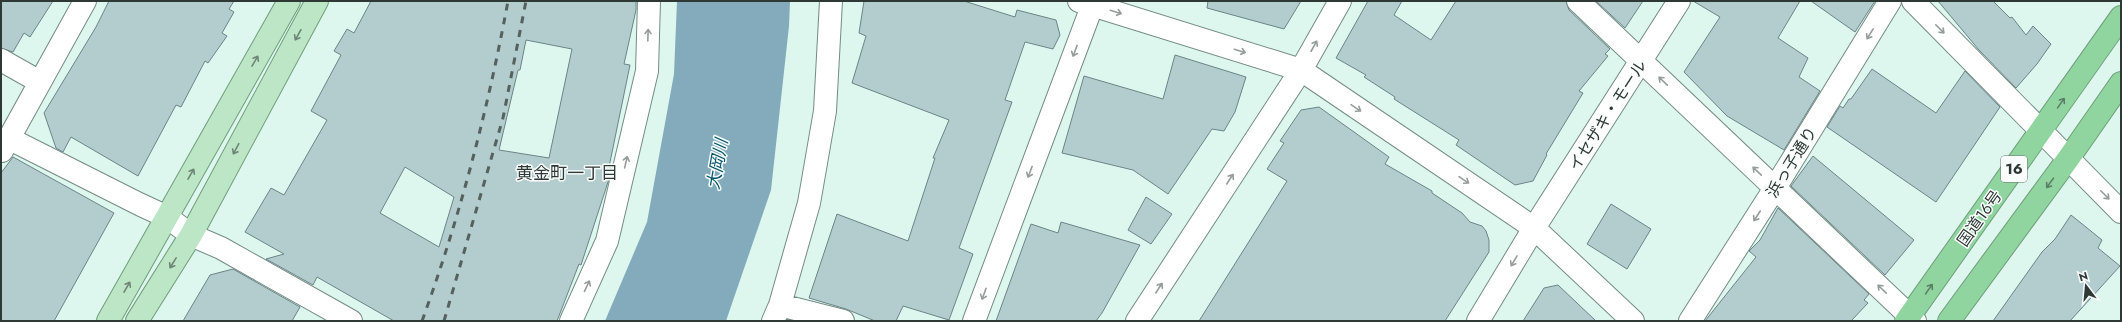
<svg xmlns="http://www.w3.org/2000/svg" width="2122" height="322" font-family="Jost,'Noto Sans JP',sans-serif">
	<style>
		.water { fill: #83abbc }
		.building { fill: #b3cdcf; stroke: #6c8485; fill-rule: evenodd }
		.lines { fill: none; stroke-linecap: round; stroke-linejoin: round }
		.minor-casing { stroke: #758c85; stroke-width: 24 }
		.major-casing { stroke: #6e9e7a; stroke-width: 24 }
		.highway-casing { stroke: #6e9e7a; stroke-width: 24 }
		.minor { stroke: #fff; stroke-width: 22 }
		.major { stroke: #bce6c5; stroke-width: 22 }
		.highway { stroke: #90d59f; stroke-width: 22 }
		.rail { stroke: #54615d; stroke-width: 3; stroke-dasharray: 7 7; stroke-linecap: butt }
		.oneway { stroke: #969c9a }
		.oneway2 { stroke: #6e8676 }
		.oneway3 { stroke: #5a7f65 }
		.labels { text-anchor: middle; stroke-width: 3; stroke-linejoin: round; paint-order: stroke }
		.shield { fill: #f9fefc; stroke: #6b7371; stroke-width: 1 }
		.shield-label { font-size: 15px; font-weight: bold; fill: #2e3835 }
		.street-label { font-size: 16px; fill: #2e3835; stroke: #f9fefc }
		.water-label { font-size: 17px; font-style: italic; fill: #04556e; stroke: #f9fefc }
		.neighbourhood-label { font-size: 17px; fill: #2e3835; stroke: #f9fefc }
	</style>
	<rect width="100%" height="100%" fill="#ddf6ee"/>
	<!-- water -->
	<path class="water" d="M 677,1 L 790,1 L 789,26 L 771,190 L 726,321 L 605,321 L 647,222 L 674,74 Z"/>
	<!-- building -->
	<path class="building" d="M 1,1 L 53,1 L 30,37 L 24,33 L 13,52 L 1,48 Z
		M 109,1 L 234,1 L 229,9 L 234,12 L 222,33 L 227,36 L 208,63 L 205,61 L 181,107 L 176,105 L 138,176 L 71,137 L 63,152 L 56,148 L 44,113 L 96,27 Z
		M 371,1 L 636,1 L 636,10 L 624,64 L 630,65 L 609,167 L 611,168 L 609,179 L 581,265 L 579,264 L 557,321 L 394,321 L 317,277 L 313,285 L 266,259 L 284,254 L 245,232 L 271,188 L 284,195 L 327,120 L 311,111 L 341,55 L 334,51 L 347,29 L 354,33 ZM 526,40 L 572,49 L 549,158 L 499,150 L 518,70 L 520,70 ZM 405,167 L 454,197 L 439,247 L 380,213 Z
		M 864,1 L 964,1 L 1015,17 L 1017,10 L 1056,20 L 1060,35 L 1053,49 L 1025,42 L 1005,100 L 1012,102 L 959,248 L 973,254 L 949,320 L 903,306 L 896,321 L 875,321 L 846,309 L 809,298 L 837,214 L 908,241 L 935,158 L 933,158 L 949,120 L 852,83 L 866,36 L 859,33 Z
		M 1208,1 L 1301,1 L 1284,29 L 1207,8 Z
		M 1368,1 L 1402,1 L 1394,15 L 1431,40 L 1456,1 L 1566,1 L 1569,10 L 1610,49 L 1605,54 L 1608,56 L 1579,91 L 1583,93 L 1546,154 L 1547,155 L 1533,181 L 1515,185 L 1456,145 L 1459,140 L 1394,99 L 1395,97 L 1364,77 L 1366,75 L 1336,58 Z
		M 1596,1 L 1643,1 L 1625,28 Z
		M 1693,1 L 1800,1 L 1778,38 L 1808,58 L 1799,77 L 1820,91 L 1784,150 L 1727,116 L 1684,72 L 1720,17 Z
		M 1811,1 L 1875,1 L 1855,32 Z
		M 1938,1 L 1993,1 L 2010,18 L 2012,17 L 2026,35 L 2033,26 L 2051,44 L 2037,64 L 2016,88 L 1979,50 Z
		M 1175,55 L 1246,77 L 1235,112 L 1224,131 L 1212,129 L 1168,194 L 1133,170 L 1062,153 L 1084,76 L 1163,99 Z
		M 1872,69 L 1936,113 L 1965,71 L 2000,107 L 1936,202 L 1827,127 L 1840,106 L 1843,108 L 1849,99 L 1851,99 Z
		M 1319,107 L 1389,157 L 1385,164 L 1432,191 L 1432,193 L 1462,213 L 1470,222 L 1482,226 L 1486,231 L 1489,240 L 1489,252 L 1445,321 L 1199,321 L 1287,181 L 1267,169 L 1284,143 L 1280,141 L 1301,110 Z
		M 1813,156 L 1914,240 L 1885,275 L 1791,186 Z
		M 13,157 L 114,213 L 54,321 L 1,321 L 1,173 Z
		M 1146,197 L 1172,214 L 1151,244 L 1128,230 Z
		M 1611,204 L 1651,229 L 1627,269 L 1587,244 Z
		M 1778,208 L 1869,294 L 1864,300 L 1868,303 L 1851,321 L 1705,321 L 1756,257 L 1749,251 L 1760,240 Z
		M 2071,215 L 2102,240 L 2098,248 L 2120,266 L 2070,321 L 1993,321 L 2042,252 L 2055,239 Z
		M 1061,222 L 1140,245 L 1102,313 L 1096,321 L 996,321 L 1031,224 L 1058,233 Z
		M 233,269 L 300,307 L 292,321 L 183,321 L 210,275 Z
		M 1558,285 L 1596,321 L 1523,321 L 1544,288 Z"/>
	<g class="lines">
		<!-- minor casing -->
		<g class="minor-casing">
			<path id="minor" d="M 1079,1 L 1301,70 L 1534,228 L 1633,321
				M 1578,1 L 1915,321
				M 1913,1 L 2121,212
				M 1,60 L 40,82
				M 1,139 L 10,139 L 139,204 L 167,217 L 191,235 L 221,248 L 351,321
				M 2,151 L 85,1
				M 780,305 L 843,321
				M 571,321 L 607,241 L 647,71 L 649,1
				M 773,321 L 780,305 L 809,203 L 825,111 L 831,1
				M 974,321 L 1094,1
				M 1137,321 L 1301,70 L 1340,1
				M 1478,321 L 1534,228 L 1679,1
				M 1690,321 L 1775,188 L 1890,1"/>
		</g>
		<!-- major casing -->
		<g class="major-casing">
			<path id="major" d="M 108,321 L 289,1
				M 137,321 L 191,235 L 317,1"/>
		</g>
		<!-- highway casing -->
		<g class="highway-casing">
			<path id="highway" d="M 1906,321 L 2121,17
				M 1949,321 L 2068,159 L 2121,83"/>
		</g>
		<!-- minor -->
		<use href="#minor" class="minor"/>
		<!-- major -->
		<use href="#major" class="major"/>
		<!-- highway -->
		<use href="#highway" class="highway"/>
		<!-- rail -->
		<path class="rail" d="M 422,321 C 460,217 488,109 508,1
			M 444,321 L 503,118 L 526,1"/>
	</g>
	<!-- one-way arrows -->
	<defs><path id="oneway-shaft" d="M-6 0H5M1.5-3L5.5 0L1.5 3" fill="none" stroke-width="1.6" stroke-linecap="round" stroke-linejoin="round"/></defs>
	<g class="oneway">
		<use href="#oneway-shaft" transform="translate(1116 12) rotate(17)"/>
		<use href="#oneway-shaft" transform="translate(1940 29) rotate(45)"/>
		<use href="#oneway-shaft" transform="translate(1870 34) rotate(122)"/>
		<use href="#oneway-shaft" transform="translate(648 35) rotate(-88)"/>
		<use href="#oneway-shaft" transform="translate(1314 46) rotate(-61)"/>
		<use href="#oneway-shaft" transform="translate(1075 51) rotate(111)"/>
		<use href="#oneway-shaft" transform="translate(1240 51) rotate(17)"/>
		<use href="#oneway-shaft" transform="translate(1663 81) rotate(-136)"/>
		<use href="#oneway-shaft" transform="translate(1356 108) rotate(34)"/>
		<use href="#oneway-shaft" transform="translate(626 162) rotate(-77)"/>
		<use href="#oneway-shaft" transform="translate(1757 171) rotate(-136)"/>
		<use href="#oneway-shaft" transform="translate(1030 172) rotate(111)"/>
		<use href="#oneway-shaft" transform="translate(1230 179) rotate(-57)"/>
		<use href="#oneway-shaft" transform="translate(1464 180) rotate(34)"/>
		<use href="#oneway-shaft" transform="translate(2105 195) rotate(45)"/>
		<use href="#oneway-shaft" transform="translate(1757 216) rotate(123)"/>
		<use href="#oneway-shaft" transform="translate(1514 261) rotate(121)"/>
		<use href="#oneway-shaft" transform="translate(587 286) rotate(-65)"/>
		<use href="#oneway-shaft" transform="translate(1159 288) rotate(-57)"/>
		<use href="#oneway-shaft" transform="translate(1882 289) rotate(-136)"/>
		<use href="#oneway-shaft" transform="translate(984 294) rotate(110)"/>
	</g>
	<g class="oneway2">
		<use href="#oneway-shaft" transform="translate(298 35) rotate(119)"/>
		<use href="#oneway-shaft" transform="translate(255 61) rotate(-60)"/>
		<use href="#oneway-shaft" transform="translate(236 149) rotate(118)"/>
		<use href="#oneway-shaft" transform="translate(191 174) rotate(-60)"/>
		<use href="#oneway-shaft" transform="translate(173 263) rotate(122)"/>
		<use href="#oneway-shaft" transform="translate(127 287) rotate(-60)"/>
	</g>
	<g class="oneway3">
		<use href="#oneway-shaft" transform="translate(2061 103) rotate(-55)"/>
		<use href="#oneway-shaft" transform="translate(2050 183) rotate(126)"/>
		<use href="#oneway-shaft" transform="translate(1929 289) rotate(-55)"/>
	</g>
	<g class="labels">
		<!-- shield labels -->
		<rect class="shield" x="2001" y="156" width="26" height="26" rx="3"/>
		<g class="shield-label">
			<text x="2014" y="174">16</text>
		</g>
		<!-- street labels -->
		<g class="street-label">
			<text transform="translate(1607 115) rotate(-57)" y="6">イセザキ・モール</text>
			<text transform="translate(1791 162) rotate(-58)" y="6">浜っ子通り</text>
			<text transform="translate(1979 218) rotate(-55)" y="6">国道16号</text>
		</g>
		<!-- water labels -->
		<g class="water-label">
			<text transform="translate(717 164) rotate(-80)" y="6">大岡川</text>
		</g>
		<!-- neighbourhood labels -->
		<g class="neighbourhood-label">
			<text x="567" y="179">黄金町一丁目</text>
		</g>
	</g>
	<!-- border -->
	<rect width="2122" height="322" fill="none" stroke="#2e3835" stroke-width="4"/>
	<!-- north arrow -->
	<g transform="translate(2086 286) rotate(344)" stroke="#f9fefc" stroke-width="3" paint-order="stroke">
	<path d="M0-3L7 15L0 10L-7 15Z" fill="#2e3835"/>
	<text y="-6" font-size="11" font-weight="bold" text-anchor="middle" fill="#2e3835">N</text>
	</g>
</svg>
